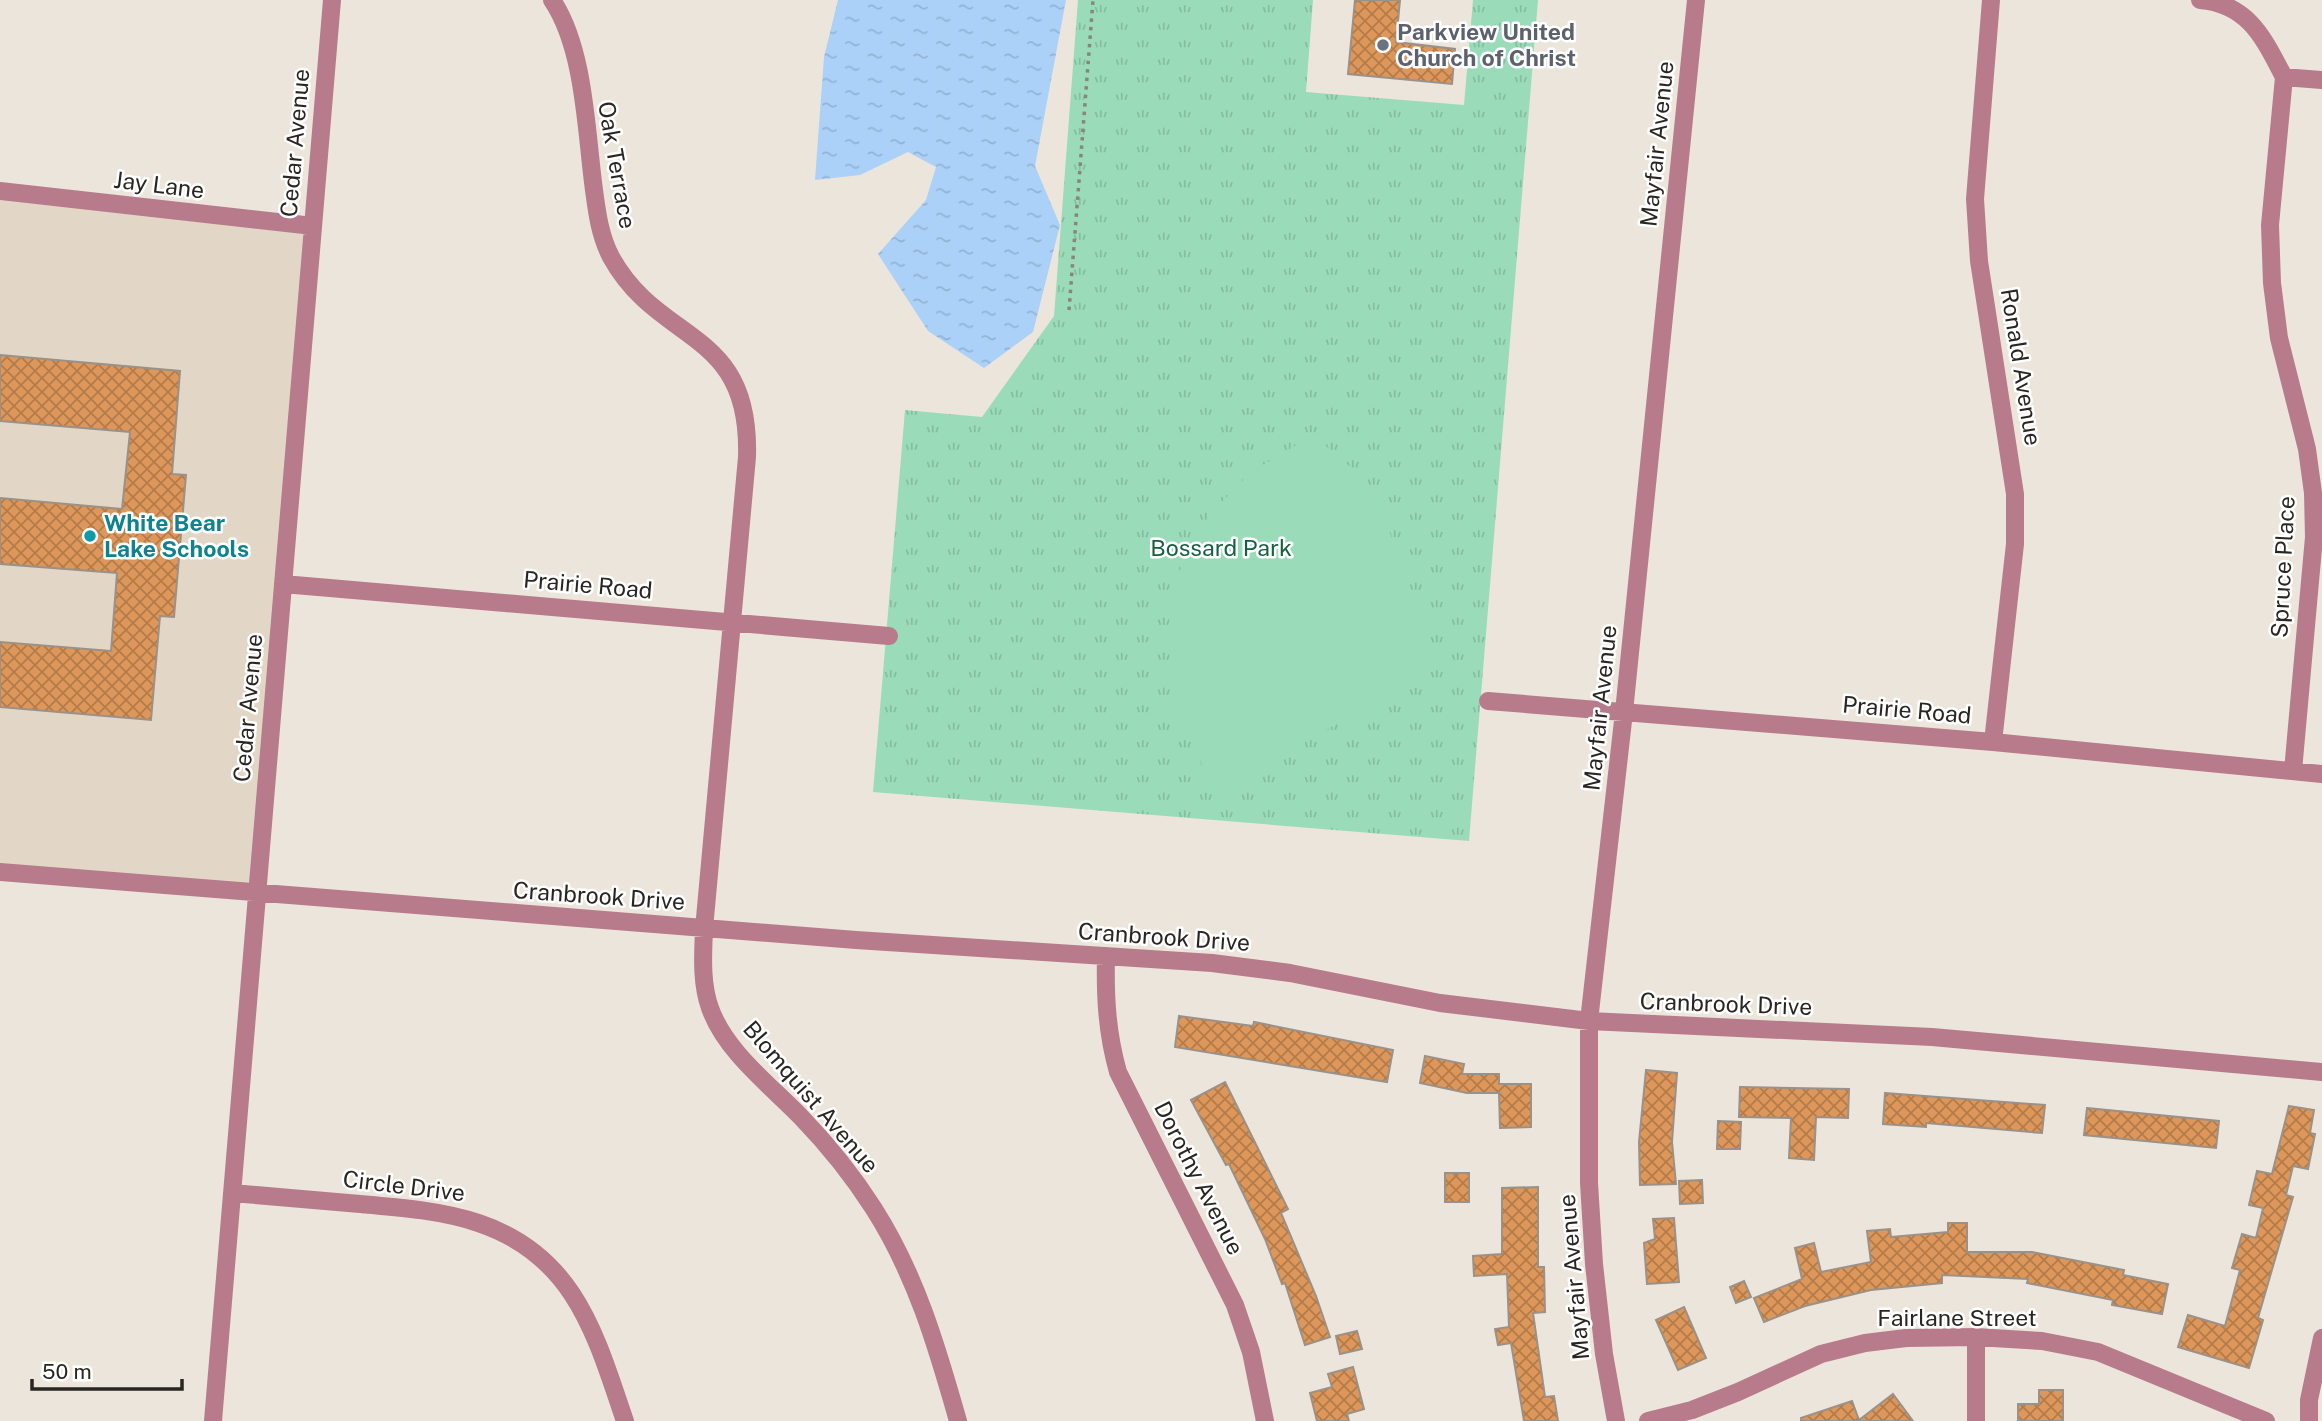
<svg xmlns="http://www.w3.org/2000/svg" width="2322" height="1421" font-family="'Public Sans',sans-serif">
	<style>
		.built { fill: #e2d7c6 }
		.park { fill: url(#park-tufts) }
		.pitch { fill: #9adcb9 }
		.water { fill: url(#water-ripples) }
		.building { fill: url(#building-cross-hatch); stroke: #9a9189; stroke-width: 2 }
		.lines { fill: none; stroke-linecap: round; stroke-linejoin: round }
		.path { stroke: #89847d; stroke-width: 3.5; stroke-dasharray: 3.5 5; stroke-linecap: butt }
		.minor { stroke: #b77b8c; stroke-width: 18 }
		.worship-dot { fill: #6b7280; stroke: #fff; stroke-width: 2.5 }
		.culture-dot { fill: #0f9aa8; stroke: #fff; stroke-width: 2.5 }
		.labels { text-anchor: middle; stroke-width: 5; stroke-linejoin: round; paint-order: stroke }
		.worship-label { font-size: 23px; font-weight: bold; fill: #5b616d; stroke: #fff; text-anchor: start }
		.street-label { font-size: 23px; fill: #292622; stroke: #fff }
		.culture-label { font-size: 23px; font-weight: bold; fill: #0d838f; stroke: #fff; text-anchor: start }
		.park-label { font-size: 23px; fill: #165f40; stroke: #fff }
	</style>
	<defs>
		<pattern id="park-tufts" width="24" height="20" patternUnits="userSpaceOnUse" patternTransform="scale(1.75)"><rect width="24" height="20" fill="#9adcb9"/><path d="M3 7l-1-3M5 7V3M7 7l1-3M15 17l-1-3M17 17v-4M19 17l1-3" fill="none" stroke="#85bd9f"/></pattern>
		<pattern id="water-ripples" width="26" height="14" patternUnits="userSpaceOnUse" patternTransform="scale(1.75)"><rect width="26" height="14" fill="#abd1f8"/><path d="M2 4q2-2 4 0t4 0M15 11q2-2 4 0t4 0" fill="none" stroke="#93b3d4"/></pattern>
		<pattern id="building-cross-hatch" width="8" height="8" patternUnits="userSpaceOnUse" patternTransform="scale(1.75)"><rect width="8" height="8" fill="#dd975a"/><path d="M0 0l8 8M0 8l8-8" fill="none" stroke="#b37b4a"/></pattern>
	</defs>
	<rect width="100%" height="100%" fill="#ece5db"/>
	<!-- built -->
	<path class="built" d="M 0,191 L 313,226 L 257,893 L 0,872 Z"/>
	<!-- park -->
	<path class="park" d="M 1078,0 L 1313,0 L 1306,92 L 1464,105 L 1473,0 L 1538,0 L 1469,841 L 873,792 L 905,410 L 982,417 L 1054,316 Z"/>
	<!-- pitch -->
	<path class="pitch" d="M 1313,435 L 1354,470 L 1388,528 L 1440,664 L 1216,794 L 1172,701 L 1168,628 L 1182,561 L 1210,514 L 1251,472 Z"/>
	<!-- water -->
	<path class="water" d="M 838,0 L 1066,0 L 1035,166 L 1060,225 L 1033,332 L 984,368 L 928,331 L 878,254 L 926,200 L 936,167 L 908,152 L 860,175 L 815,180 L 824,57 Z"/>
	<!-- building -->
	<path class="building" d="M 1355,0 L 1400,0 L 1396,42 L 1455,49 L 1452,84 L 1348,74 Z
		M 0,355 L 180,371 L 172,474 L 186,475 L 174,617 L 160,616 L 151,720 L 0,707 L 0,642 L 111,651 L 117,573 L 0,564 L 0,498 L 122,509 L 130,432 L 0,421 Z
		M 1179,1016 L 1253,1026 L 1254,1022 L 1393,1050 L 1387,1082 L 1175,1047 Z
		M 1425,1056 L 1464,1064 L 1462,1074 L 1499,1074 L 1499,1084 L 1531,1084 L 1531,1127 L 1500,1128 L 1499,1093 L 1467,1093 L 1420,1083 Z
		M 1646,1070 L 1677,1073 L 1672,1142 L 1676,1184 L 1640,1185 L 1639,1142 Z
		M 1225,1082 L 1288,1209 L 1281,1213 L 1316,1296 L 1330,1337 L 1305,1345 L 1285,1283 L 1282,1284 L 1265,1239 L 1229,1164 L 1226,1165 L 1191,1100 Z
		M 1740,1087 L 1849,1089 L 1848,1118 L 1816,1117 L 1814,1160 L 1789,1158 L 1791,1118 L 1739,1117 Z
		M 1885,1093 L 2045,1105 L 2042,1133 L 1926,1123 L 1926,1127 L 1883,1124 Z
		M 2289,1106 L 2314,1110 L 2310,1133 L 2315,1134 L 2308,1169 L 2293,1166 L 2286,1195 L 2293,1197 L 2258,1318 L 2263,1320 L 2249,1368 L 2178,1347 L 2188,1315 L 2225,1326 L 2240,1270 L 2232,1268 L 2242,1234 L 2256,1238 L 2263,1208 L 2249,1205 L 2257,1171 L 2272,1174 Z
		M 2087,1108 L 2219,1121 L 2216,1148 L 2084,1135 Z
		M 1718,1121 L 1741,1122 L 1740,1149 L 1717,1149 Z
		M 1445,1173 L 1469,1173 L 1469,1202 L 1445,1202 Z
		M 1702,1180 L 1703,1203 L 1680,1204 L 1679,1181 Z
		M 1538,1187 L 1538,1267 L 1544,1267 L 1545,1312 L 1533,1313 L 1545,1397 L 1554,1396 L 1558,1421 L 1524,1421 L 1511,1343 L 1498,1345 L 1495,1329 L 1509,1327 L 1507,1274 L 1474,1276 L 1473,1256 L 1502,1254 L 1502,1188 Z
		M 1674,1218 L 1679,1282 L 1647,1284 L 1644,1243 L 1655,1239 L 1653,1219 Z
		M 1948,1223 L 1967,1223 L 1967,1252 L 2032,1252 L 2124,1270 L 2123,1275 L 2168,1284 L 2162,1314 L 2112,1305 L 2113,1300 L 2027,1283 L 2028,1279 L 1942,1275 L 1942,1283 L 1871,1290 L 1805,1306 L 1764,1322 L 1754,1298 L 1802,1279 L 1795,1248 L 1814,1243 L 1821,1272 L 1871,1262 L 1867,1231 L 1890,1229 L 1891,1237 L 1948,1232 Z
		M 1744,1281 L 1751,1297 L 1736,1303 L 1730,1287 Z
		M 1684,1307 L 1706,1358 L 1678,1370 L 1656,1320 Z
		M 1357,1331 L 1362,1349 L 1340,1354 L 1336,1336 Z
		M 1353,1367 L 1364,1409 L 1347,1414 L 1349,1421 L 1317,1421 L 1310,1393 L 1332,1387 L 1328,1374 Z
		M 2039,1390 L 2063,1390 L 2063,1421 L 2018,1421 L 2018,1404 L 2039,1404 Z
		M 1893,1394 L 1913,1421 L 1801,1421 L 1801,1418 L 1852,1401 L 1859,1420 Z"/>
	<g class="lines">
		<!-- path -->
		<path class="path" d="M 1069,310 L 1093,0"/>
		<!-- minor -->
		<path class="minor" d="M 552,0 C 585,49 586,132 594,190 C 597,213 600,236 611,257 C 660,346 751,327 747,457 L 704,929 C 703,955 701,983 710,1008 C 725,1051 770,1085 801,1117 C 828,1145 853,1176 874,1209 C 916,1275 937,1347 958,1421
			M 1991,0 L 1975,199 L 1979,261 L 2015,494 L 2015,544 L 1993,742
			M 2200,0 C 2249,4 2264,39 2284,77
			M 2284,77 L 2270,225 L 2272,283 L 2279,338 L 2307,449 L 2313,493 L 2314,537 L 2293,771
			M 2284,77 L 2322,80
			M 0,191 L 313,226
			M 283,584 L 889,636
			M 1488,701 L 1993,742 L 2322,774
			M 0,872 L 856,940 L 1212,963 L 1290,973 L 1440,1003 L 1589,1021 L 1932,1037 L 2322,1072
			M 1106,956 C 1105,997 1107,1033 1118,1072 L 1235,1305 L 1251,1352 L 1265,1421
			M 232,1193 C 275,1197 317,1200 360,1204 C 442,1211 521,1217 572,1294 C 597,1332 610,1378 625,1421
			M 213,1421 L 332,0
			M 1616,1421 L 1604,1354 L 1594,1264 L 1589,1183 L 1589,1021 L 1624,712 L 1696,0
			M 1648,1421 L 1692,1410 L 1738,1392 L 1821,1354 L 1865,1343 L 1906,1338 L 1976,1337 L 2042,1341 L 2098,1352 L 2266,1421
			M 1976,1421 L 1976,1337
			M 2309,1421 L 2309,1400 L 2322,1338"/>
	</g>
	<!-- markers -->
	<circle class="worship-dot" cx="1383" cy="45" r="7"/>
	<circle class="culture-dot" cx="90" cy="536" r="7"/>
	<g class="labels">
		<!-- worship labels -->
		<g class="worship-label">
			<text x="1397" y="40">Parkview United<tspan x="1397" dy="26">Church of Christ</tspan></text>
		</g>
		<!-- street labels -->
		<g class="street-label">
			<text transform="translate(295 143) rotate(-85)" y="8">Cedar Avenue</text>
			<text transform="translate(1657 144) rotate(-84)" y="8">Mayfair Avenue</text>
			<text transform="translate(617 165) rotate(80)" y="8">Oak Terrace</text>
			<text transform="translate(159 185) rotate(7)" y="8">Jay Lane</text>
			<text transform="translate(2021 367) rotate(81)" y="8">Ronald Avenue</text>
			<text transform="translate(2283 567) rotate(-87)" y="8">Spruce Place</text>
			<text transform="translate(588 585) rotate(5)" y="8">Prairie Road</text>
			<text transform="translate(248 708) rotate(-85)" y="8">Cedar Avenue</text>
			<text transform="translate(1600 708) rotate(-84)" y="8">Mayfair Avenue</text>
			<text transform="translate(1907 710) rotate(5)" y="8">Prairie Road</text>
			<text transform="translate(599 896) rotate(4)" y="8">Cranbrook Drive</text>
			<text transform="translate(1164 937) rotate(4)" y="8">Cranbrook Drive</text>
			<text transform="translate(1726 1004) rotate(2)" y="8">Cranbrook Drive</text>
			<text transform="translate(811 1097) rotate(49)" y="8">Blomquist Avenue</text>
			<text transform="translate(1199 1178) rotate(63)" y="8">Dorothy Avenue</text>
			<text transform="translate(404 1186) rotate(7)" y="8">Circle Drive</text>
			<text transform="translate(1574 1277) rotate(-95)" y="8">Mayfair Avenue</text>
			<text x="1957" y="1326">Fairlane Street</text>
		</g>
		<!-- culture labels -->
		<g class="culture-label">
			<text x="104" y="531">White Bear<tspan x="104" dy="26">Lake Schools</tspan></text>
		</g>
		<!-- park labels -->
		<g class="park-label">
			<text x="1221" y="556">Bossard Park</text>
		</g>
	</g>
	<!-- scale -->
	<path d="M32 1379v10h150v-10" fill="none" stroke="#292622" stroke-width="3.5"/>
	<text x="42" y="1379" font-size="21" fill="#292622" stroke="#ffffff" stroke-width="5" paint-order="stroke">50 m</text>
</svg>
